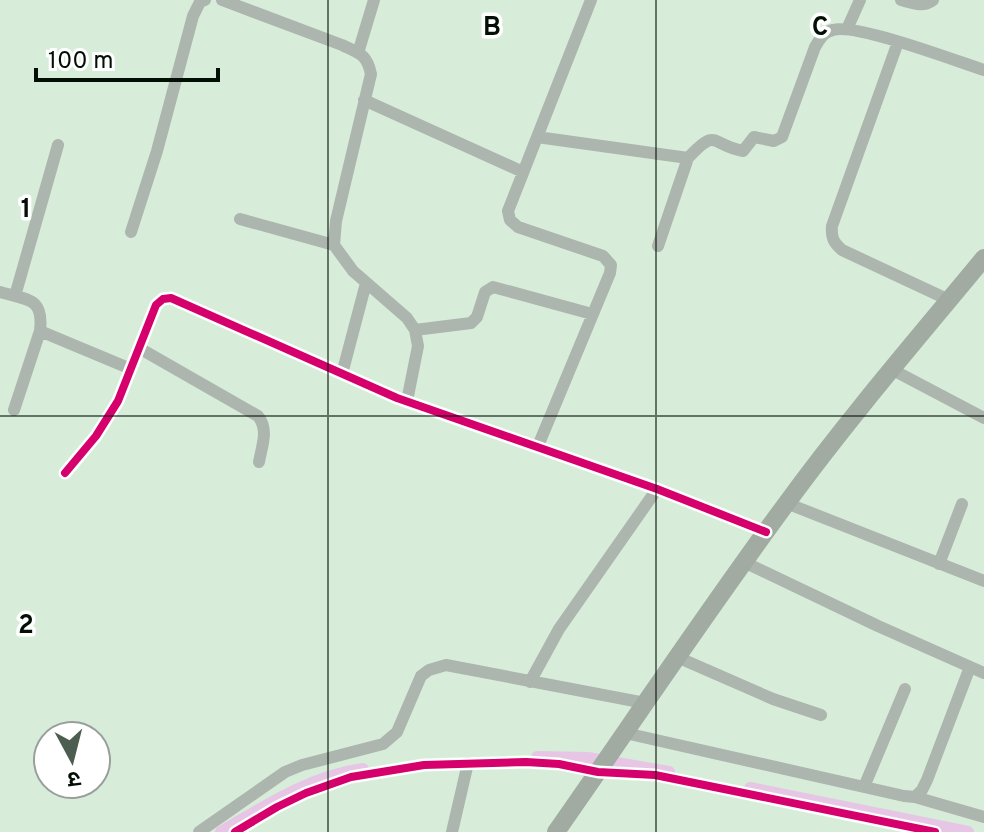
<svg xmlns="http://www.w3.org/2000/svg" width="984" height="832" font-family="Overpass,'Noto Sans Devanagari',sans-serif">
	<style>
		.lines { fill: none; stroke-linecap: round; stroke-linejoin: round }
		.canal { stroke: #e6c6e4; stroke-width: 12 }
		.minor { stroke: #acb5ae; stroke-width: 12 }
		.secondary { stroke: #a1aba2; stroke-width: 18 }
		.cycleway-casing { stroke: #fff; stroke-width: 13 }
		.cycleway { stroke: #d6006c; stroke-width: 8 }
		.grid { fill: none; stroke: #030f05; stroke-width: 2; stroke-opacity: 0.55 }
		.grid-label { font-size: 26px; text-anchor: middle; font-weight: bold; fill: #030f05; stroke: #fff; stroke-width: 7; stroke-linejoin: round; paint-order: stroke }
	</style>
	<rect width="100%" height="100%" fill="#d7edda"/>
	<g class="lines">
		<!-- canal -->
		<path class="canal" d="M 537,757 L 588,758 L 669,772
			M 750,788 L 968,832
			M 221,832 C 265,806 311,776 363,769"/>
		<!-- minor -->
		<path class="minor" d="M 222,0 L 342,45 C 359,53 367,54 371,74 L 336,221 L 334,245 L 353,271 L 407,318 L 415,330 L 418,346 L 407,401
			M 901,0 C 912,3 923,8 933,0
			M 847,29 L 860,0
			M 898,42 L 832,226 C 831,237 833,242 842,250 L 949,300
			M 358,53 L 374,0
			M 364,100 L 523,172
			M 537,137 L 688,158 L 658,246
			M 688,158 C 718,126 710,145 743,151 L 754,137 L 774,141 L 782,137 L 815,47 C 820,39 823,32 833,30 C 856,23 956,61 984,70
			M 240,219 L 334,245
			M 131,232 L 157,151 L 193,16 L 200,2 L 205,0
			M 0,292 C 27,300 44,297 40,331
			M 15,296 L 58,145
			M 415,330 L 471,323 L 477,317 L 485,292 L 493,287 L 592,314
			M 139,348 L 258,416 C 269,430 262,445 259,462
			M 891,369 L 984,418
			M 342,374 L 366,283
			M 14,410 L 40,331 L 131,369
			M 538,446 L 610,273 L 611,265 L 603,256 L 518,227 L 510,220 L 508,211 L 591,0
			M 65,473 L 96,436 L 118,401 L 156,305 L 163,299 L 171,298 L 397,398 L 657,489 L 766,532
			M 786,503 L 984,581
			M 744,562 L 878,626 L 984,673
			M 939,564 L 962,504
			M 677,657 L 773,699 L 821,715
			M 530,682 L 559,629 L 657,489
			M 625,733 L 904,796 L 915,797 L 922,790 L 927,780 L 970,667
			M 864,787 L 905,689
			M 915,797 L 984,817
			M 199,832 L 285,772 L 302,765 L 383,744 L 397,732 L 421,676 L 429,670 L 446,665 L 645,703
			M 235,832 L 277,807 L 306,793 L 351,777 L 424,765 L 526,762 L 559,764 L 598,772 L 655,775 L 935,832
			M 452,832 L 468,763"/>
		<!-- secondary -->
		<path class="secondary" d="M 556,832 C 633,722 707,611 786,504 C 848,419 917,339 984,258"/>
		<!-- cycleway casing -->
		<g class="cycleway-casing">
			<path id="cycleway" d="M 65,473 L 96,436 L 118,401 L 156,305 L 163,299 L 171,298 L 397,398 L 657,489 L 766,532
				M 235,832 L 277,807 L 306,793 L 351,777 L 424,765 L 526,762 L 559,764 L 598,772 L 655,775 L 935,832"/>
		</g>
		<!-- cycleway -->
		<use href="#cycleway" class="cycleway"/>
	</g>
	<!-- grid -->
	<path class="grid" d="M 328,0 L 328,832M 656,0 L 656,832M 0,416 L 984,416"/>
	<g class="grid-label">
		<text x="492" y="35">B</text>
		<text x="820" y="35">C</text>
		<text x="26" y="217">1</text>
		<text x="26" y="633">2</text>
	</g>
	<!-- north arrow -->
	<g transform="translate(72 760) rotate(173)"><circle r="38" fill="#ffffff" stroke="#9a9f9b" stroke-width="2"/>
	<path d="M0-6L14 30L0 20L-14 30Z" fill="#4d5d50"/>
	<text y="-12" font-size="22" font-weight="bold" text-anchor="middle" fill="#030f05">उ</text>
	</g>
	<!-- scale -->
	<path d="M36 68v12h182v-12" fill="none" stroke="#030f05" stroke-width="4"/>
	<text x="48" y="68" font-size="24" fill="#030f05" stroke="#ffffff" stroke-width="6" paint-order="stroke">100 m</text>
</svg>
